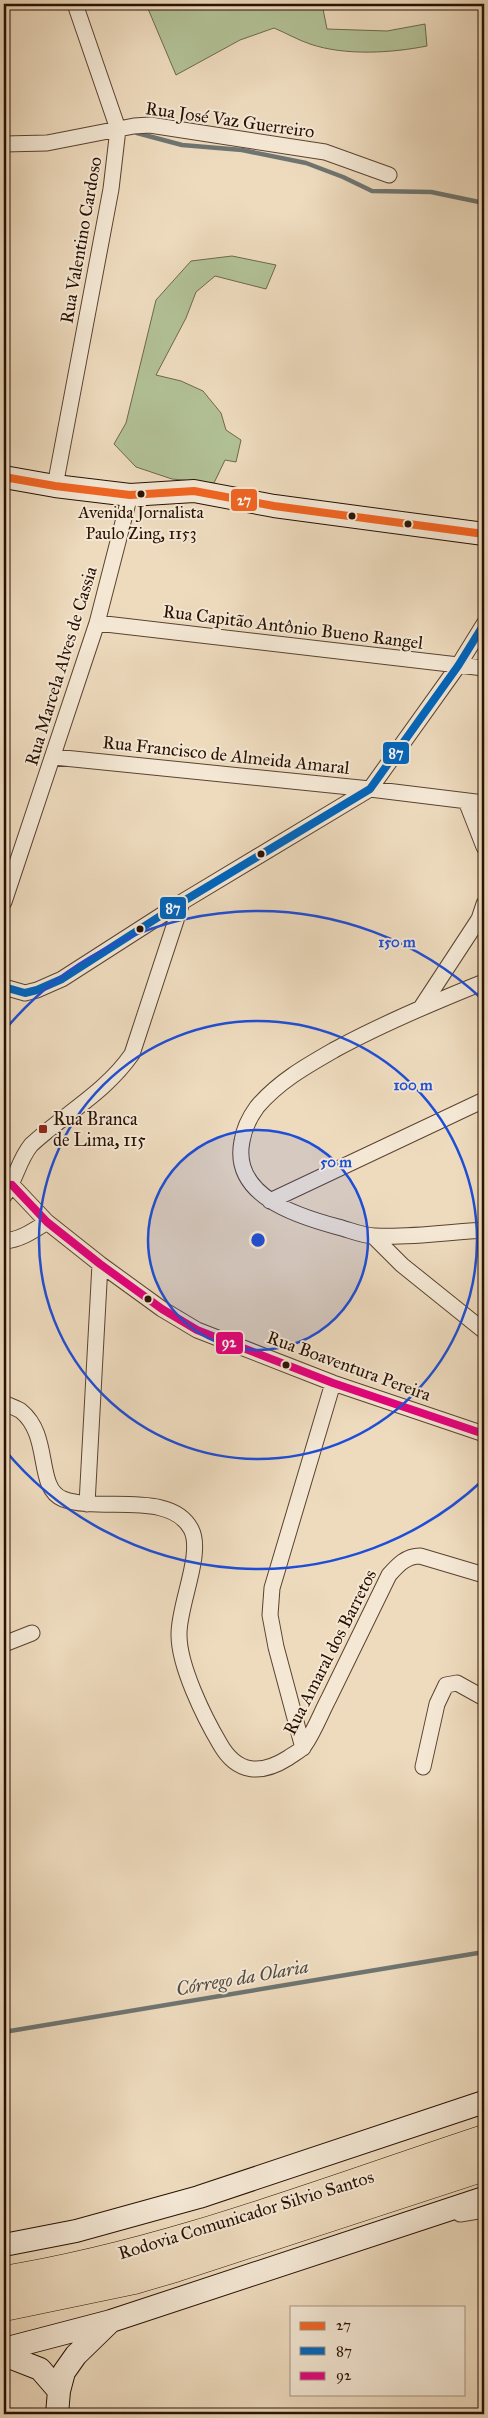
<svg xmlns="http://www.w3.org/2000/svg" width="488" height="2418" font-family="'IM FELL Great Primer',serif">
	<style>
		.green { fill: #b2c196; stroke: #6d684c }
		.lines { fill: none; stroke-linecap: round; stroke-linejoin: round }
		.stream { stroke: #6f7572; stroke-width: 4.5 }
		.street-casing { stroke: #5a4331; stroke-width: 17 }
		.secondary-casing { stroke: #281002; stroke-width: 24 }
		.highway-casing { stroke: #281002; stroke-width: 29 }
		.street { stroke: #f4e8d5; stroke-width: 15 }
		.secondary { stroke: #f4e8d5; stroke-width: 22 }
		.highway { stroke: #eedbbe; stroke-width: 28 }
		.bus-1-casing { stroke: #f4e8d5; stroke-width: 11 }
		.bus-2-casing { stroke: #f4e8d5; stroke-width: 11 }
		.bus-3-casing { stroke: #f4e8d5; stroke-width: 11 }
		.bus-1 { stroke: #f26522; stroke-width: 8 }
		.bus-2 { stroke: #0065bd; stroke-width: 8 }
		.bus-3 { stroke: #e5007d; stroke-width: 8 }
		.ring { fill: none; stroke: #1d4ed8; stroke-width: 2.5 }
		.bus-dot { fill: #281002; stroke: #f4e8d5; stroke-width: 2 }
		.poi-dot { fill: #8f2418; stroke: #f4e8d5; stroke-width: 2 }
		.labels { text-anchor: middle; stroke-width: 4; stroke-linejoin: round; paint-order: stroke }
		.bus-label { font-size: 17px; fill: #281002; stroke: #f4e8d5 }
		.street-label { font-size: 18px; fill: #281002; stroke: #f4e8d5 }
		.poi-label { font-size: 18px; fill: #281002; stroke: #f4e8d5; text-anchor: start }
		.water-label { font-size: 19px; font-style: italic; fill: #524b43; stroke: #f4e8d5 }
		.centre { fill: #1d4ed8; stroke: #f4e8d5; stroke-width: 2.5 }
		.ring-label { font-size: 15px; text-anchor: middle; font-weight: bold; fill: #1d4ed8; stroke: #f4e8d5; stroke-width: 4; stroke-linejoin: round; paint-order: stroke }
		.line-badge { stroke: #f4e8d5; stroke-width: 2 }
		.badge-label { font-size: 14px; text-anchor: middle; font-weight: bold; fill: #fff }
	</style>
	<rect width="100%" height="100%" fill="#eedbbe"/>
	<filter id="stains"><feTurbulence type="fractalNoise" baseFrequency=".004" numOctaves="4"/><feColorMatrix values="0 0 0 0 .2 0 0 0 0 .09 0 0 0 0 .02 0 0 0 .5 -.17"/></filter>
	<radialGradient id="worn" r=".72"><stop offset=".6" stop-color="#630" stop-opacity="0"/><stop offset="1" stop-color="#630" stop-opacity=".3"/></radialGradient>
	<!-- green -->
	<path class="green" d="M 146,4 L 322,4 L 327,29 L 387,31 L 425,24 L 427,46 C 392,53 345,56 310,44 C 298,40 286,33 274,28 L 240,40 L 176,75 Z
		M 232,256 L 276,265 L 266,289 L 215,276 L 196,292 L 186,318 L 156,375 L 181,381 L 203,391 L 221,413 L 226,430 L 241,440 L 236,462 L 225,460 L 214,483 L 172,479 L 136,467 L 114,444 L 126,423 L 156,300 L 191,261 Z"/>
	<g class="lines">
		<!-- stream -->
		<path class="stream" d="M 137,133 L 182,145 L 242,150 L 306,163 L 343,177 L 372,191 L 431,192 L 484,203
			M 4,2032 L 484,1952"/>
		<!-- street casing -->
		<g class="street-casing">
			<path id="street" d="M 4,144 L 47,143 L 134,126 L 150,125 L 325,152 L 389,175
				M 55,486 L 111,189 L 118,129 L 75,4
				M 97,623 L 484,668
				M 54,757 L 370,789 L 484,803
				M 466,801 L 484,847
				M 4,902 L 97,623 L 130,495
				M 484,982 C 434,1002 384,1023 336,1049 C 308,1065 279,1081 257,1107 C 249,1118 244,1128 242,1141 C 231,1196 297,1216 338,1227 C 350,1230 363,1236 375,1236 C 410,1238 449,1232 484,1230
				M 4,987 L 25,993 L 37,990 L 62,979 L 182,902 L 370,789 L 458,666 L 484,624
				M 422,1006 L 479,919 L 484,904
				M 12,1185 L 47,1222 L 100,1264 L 162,1309 L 197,1330 L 333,1383 L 484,1434
				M 4,1196 C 16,1180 18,1161 31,1145 C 64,1114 105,1093 132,1054 L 182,902
				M 270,1201 L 484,1100
				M 373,1236 L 402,1265 L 484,1331
				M 4,1241 C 20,1240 33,1231 47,1222
				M 4,1403 C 9,1406 17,1408 21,1411 C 52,1436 35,1488 63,1499 C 100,1513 170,1490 191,1529 C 204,1553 178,1606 179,1635 C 179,1666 204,1717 220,1744 C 237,1774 261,1775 288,1758 C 293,1754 301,1751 304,1746 C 314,1732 321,1713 329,1698 C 349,1657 369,1616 389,1575 C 398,1565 406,1556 420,1556 L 484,1575
				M 87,1504 L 100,1264
				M 4,1644 L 32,1633
				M 303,1748 L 276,1647 L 270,1615 L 272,1588 L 333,1383
				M 423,1767 L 437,1704 L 446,1685 L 457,1683 L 484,1698
				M 460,2214 L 484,2210"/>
		</g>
		<!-- secondary casing -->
		<g class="secondary-casing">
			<path id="secondary" d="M 4,477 L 55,486 L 130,495 L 194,491 L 274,506 L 484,534
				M 4,2245 L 76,2231 L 199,2197 L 484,2102
				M 4,2349 L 111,2321 L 484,2198
				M 4,2355 L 40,2369 L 59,2391
				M 57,2414 L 59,2391 L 64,2372 L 76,2355 L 111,2321"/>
		</g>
		<!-- highway casing -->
		<g class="highway-casing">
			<path id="highway" d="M 4,2280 C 169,2253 326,2191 484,2139
				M 4,2307 L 134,2280 L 175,2268 L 484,2167"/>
		</g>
		<!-- street -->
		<use href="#street" class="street"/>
		<!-- secondary -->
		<use href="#secondary" class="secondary"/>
		<!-- highway -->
		<use href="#highway" class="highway"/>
		<!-- bus-1 casing -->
		<g class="bus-1-casing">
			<path id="bus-1" d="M 4,477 L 55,486 L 130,495 L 194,491 L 274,506 L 484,534"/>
		</g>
		<!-- bus-2 casing -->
		<g class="bus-2-casing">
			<path id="bus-2" d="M 4,987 L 25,993 L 37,990 L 62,979 L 182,902 L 370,789 L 458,666 L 484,624"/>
		</g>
		<!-- bus-3 casing -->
		<g class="bus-3-casing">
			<path id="bus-3" d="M 12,1185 L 47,1222 L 100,1264 L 162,1309 L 197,1330 L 333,1383 L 484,1434"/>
		</g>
		<!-- bus-1 -->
		<use href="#bus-1" class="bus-1"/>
		<!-- bus-2 -->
		<use href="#bus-2" class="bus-2"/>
		<!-- bus-3 -->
		<use href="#bus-3" class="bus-3"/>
	</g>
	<!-- distance rings -->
	<circle cx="258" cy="1240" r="110" fill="#1d4ed8" fill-opacity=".12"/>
	<g class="ring">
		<circle cx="258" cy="1240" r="110"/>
		<circle cx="258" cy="1240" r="219"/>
		<path d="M482 1481A329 329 0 0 1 4 1449M4 1031A329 329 0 0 1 482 999"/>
	</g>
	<!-- markers -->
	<g class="bus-dot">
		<circle cx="141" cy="494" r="4.5"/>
		<circle cx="352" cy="516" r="4.5"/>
		<circle cx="408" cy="524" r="4.5"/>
		<circle cx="261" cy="854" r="4.5"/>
		<circle cx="140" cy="929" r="4.5"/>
		<circle cx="148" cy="1299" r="4.5"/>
		<circle cx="286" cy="1365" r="4.5"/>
	</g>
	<rect class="poi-dot" x="38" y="1124" width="10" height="10" rx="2.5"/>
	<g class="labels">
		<!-- bus labels -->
		<g class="bus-label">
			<text x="141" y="518">Avenida Jornalista<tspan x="141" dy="21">Paulo Zing, 1153</tspan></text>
		</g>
		<!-- street labels -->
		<g class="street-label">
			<text transform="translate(230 120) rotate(8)" y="6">Rua José Vaz Guerreiro</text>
			<text transform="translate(81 240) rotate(-80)" y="6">Rua Valentino Cardoso</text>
			<text transform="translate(293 627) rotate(7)" y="6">Rua Capitão Antônio Bueno Rangel</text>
			<text transform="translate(61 666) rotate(-73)" y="6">Rua Marcela Alves de Cassia</text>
			<text transform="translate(226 755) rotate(6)" y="6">Rua Francisco de Almeida Amaral</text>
			<text transform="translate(349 1366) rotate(20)" y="6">Rua Boaventura Pereira</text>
			<text transform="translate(330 1652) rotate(-63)" y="6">Rua Amaral dos Barretos</text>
			<text transform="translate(246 2215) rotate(-17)" y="6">Rodovia Comunicador Silvio Santos</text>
		</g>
		<!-- poi labels -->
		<g class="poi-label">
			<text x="53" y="1125">Rua Branca<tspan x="53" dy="21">de Lima, 115</tspan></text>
		</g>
		<!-- water labels -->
		<g class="water-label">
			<text transform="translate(242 1977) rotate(-10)" y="7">Córrego da Olaria</text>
		</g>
	</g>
	<circle cx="258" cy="1240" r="8" class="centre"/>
	<g class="ring-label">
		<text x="397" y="947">150 m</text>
		<text x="413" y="1090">100 m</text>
		<text x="336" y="1167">50 m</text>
	</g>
	<g class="line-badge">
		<rect x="230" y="488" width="28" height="24" rx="5" fill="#f26522"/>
		<rect x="382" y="741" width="28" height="24" rx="5" fill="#0065bd"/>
		<rect x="159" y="896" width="28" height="24" rx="5" fill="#0065bd"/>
		<rect x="215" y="1331" width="29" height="24" rx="5" fill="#e5007d"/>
	</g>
	<g class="badge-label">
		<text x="244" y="505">27</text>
		<text x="396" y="758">87</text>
		<text x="173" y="913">87</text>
		<text x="229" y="1347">92</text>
	</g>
	<!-- margin -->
	<rect width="488" height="2418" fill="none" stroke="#eedbbe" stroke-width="20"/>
	<rect x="5" y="5" width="478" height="2408" fill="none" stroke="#281002" stroke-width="2.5"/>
	<rect x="10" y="10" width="468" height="2398" fill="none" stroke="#281002"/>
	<!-- legend -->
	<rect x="290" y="2306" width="175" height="90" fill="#f4e8d5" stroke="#a29281"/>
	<rect x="300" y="2322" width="25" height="8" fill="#f26522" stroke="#a29281"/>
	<text x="336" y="2330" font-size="15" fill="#281002">27</text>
	<rect x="300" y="2347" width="25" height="8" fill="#0065bd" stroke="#a29281"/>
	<text x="336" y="2356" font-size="15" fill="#281002">87</text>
	<rect x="300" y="2372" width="25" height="8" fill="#e5007d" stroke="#a29281"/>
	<text x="336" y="2380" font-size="15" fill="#281002">92</text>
	<rect width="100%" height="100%" filter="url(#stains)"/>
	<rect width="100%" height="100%" fill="url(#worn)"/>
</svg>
